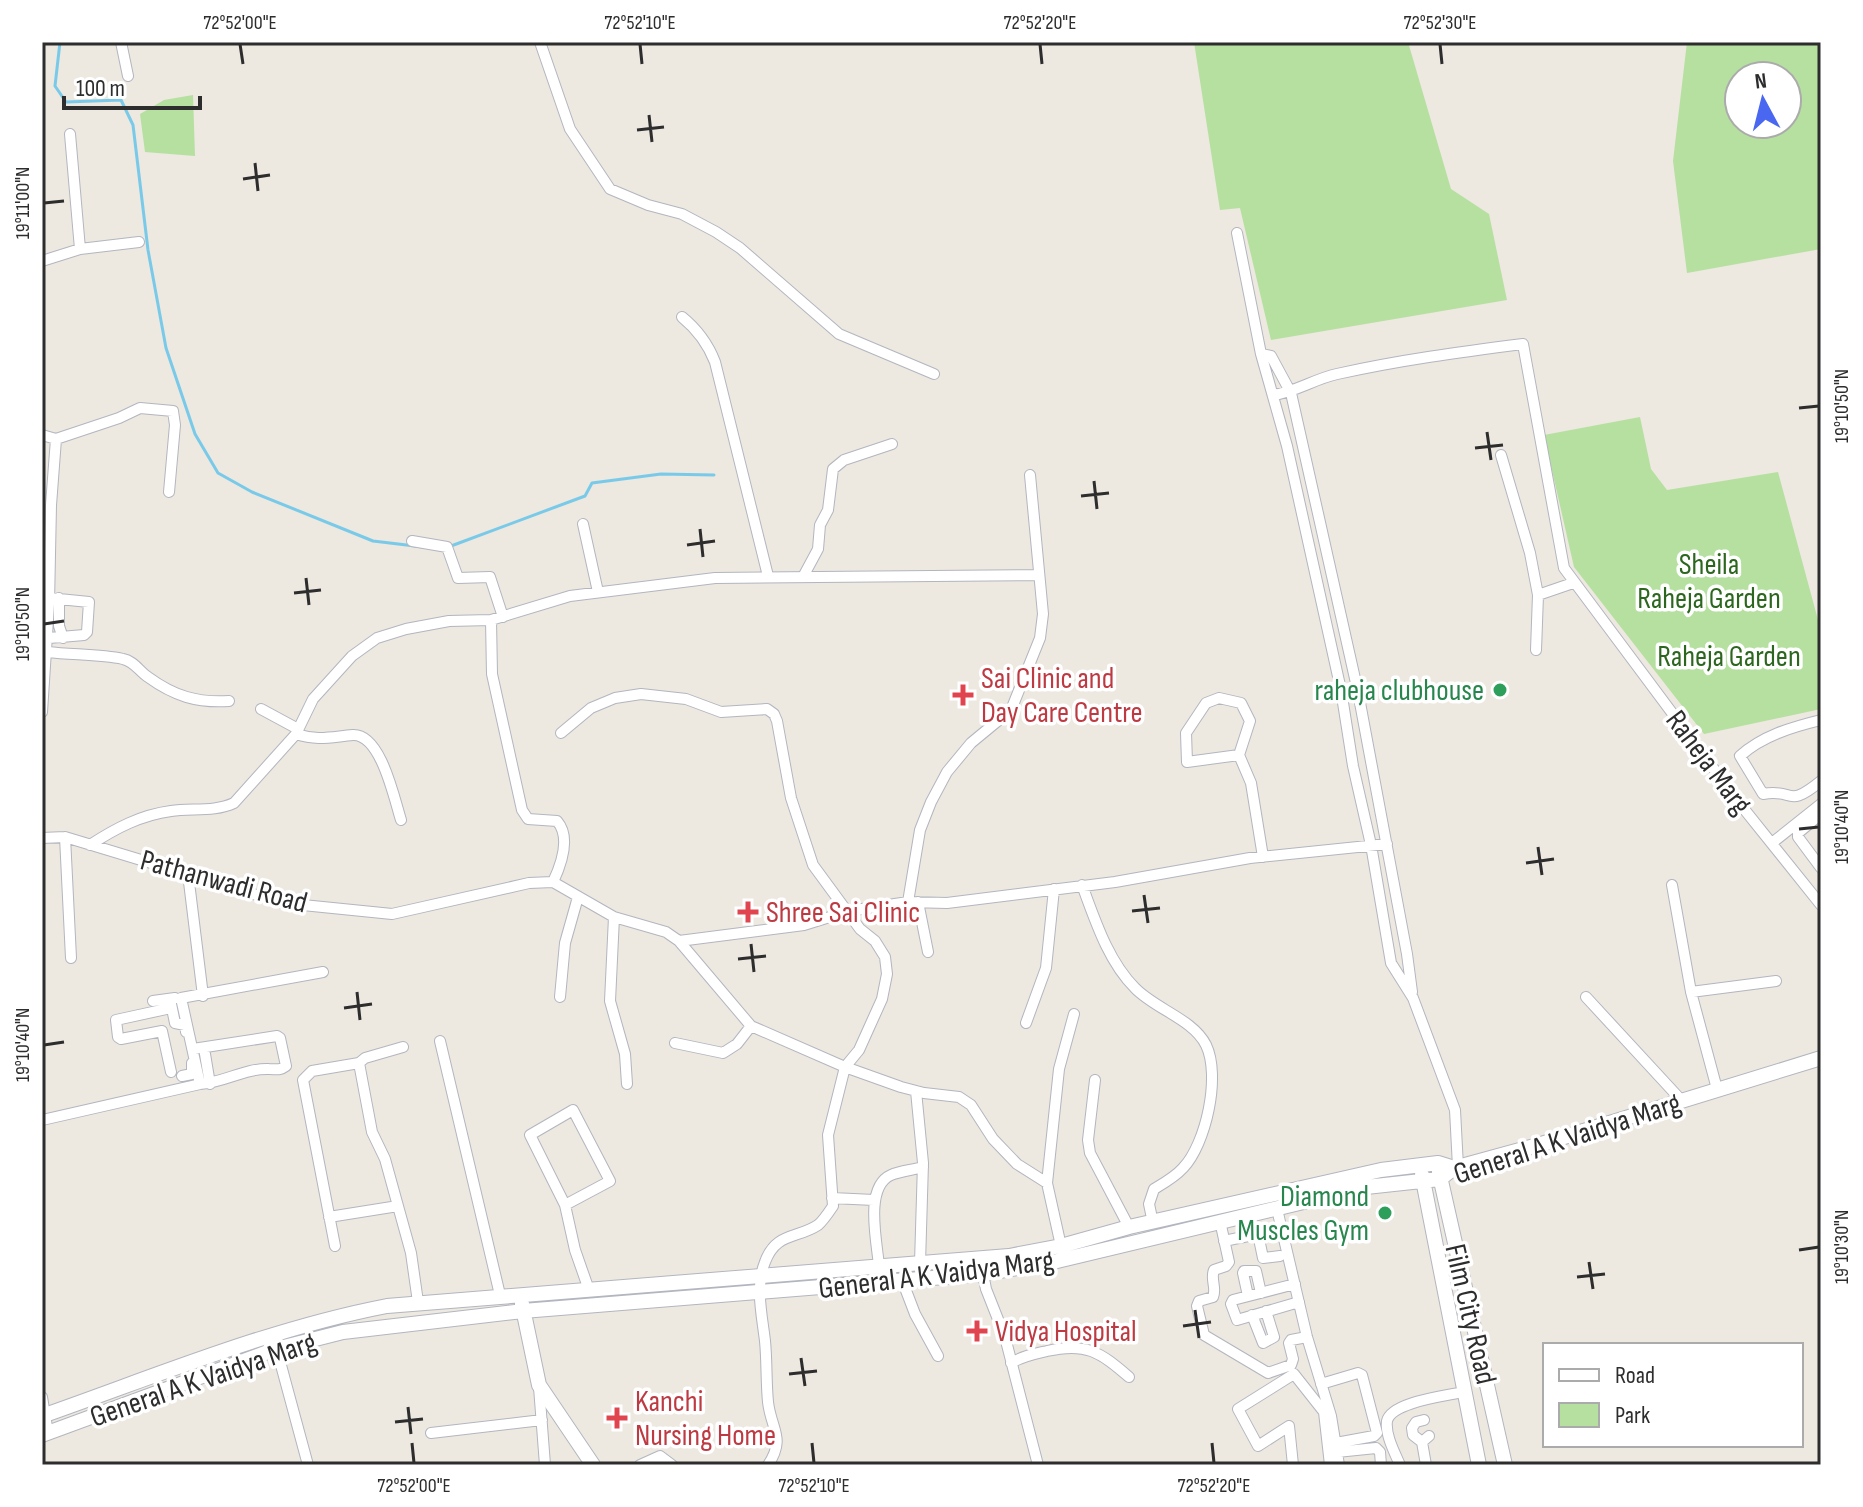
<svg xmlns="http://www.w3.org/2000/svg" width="1863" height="1507" font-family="'Sofia Sans Condensed',sans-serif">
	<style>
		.green { fill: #b5e0a0; fill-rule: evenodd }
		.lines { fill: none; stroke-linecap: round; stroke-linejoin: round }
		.stream { stroke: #79cae9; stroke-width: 3 }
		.street-casing { stroke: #b3b6bf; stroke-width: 12 }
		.secondary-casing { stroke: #b3b6bf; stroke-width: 16 }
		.street { stroke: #fff; stroke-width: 10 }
		.secondary { stroke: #fff; stroke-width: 14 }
		.ticks { fill: none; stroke: #2d2d2d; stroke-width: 3 }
		.leisure-dot { fill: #2e9e5b; stroke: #fff; stroke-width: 3 }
		.health-dot { fill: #e0444e; stroke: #fff; stroke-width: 3 }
		.labels { text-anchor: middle; stroke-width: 7; stroke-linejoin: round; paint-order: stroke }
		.park-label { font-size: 30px; fill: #2d671f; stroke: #fff }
		.health-label { font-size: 30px; fill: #be3a42; stroke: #fff; text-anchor: start }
		.leisure-label { font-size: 30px; fill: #27864d; stroke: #fff; text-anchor: end }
		.street-label { font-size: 30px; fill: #2d2d2d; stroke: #fff }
		.neatline { fill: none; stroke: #2d2d2d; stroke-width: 3 }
		.ticks-label { font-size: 20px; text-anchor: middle; fill: #2d2d2d }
	</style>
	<rect width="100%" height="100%" fill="#ede8e0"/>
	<!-- green -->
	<path class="green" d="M 1194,42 L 1408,42 L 1451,189 L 1489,214 L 1507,300 L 1271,340 L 1240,208 L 1220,210 Z
		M 1687,42 L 1821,42 L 1821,249 L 1687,273 L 1673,161 ZM 1739,76 L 1787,76 L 1787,124 L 1739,124 Z
		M 193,95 L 195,156 L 145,152 L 140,114 L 164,100 Z
		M 1640,417 L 1651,469 L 1667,490 L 1778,472 L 1821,631 L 1821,709 L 1704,734 L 1574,567 L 1544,435 Z"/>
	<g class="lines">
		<!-- stream -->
		<path class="stream" d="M 60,42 L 55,86 L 66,102 L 121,100 L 133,125 L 148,250 L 166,348 L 195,434 L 218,473 L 252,492 L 373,541 L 440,549
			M 451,546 L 585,496 L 592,483 L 661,474 L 714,475"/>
		<!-- street casing -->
		<g class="street-casing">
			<path id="street" d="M 121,42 L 128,76
				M 540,42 L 570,129 L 610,189 L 648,205 L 682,214 L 716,232 L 740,248 L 839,334 L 934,374
				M 70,134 L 80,249
				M 1237,233 L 1261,354 L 1287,446 L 1341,690 L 1353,766 L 1371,845 L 1391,963 L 1413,998 L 1455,1110 L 1458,1167
				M 42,261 L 80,249 L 139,242
				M 682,317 C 698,330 708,344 715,362 L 768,576
				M 1261,354 L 1271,356 L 1291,393 L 1358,692 L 1407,954 L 1412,992
				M 1273,395 C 1296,392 1314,379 1337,374 C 1400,360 1460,352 1523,344 L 1564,568 L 1740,804 L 1821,905
				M 42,435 L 56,439 L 119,418 L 140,408 L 173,411 L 175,425 L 169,492
				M 1501,455 L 1530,553 L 1538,595
				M 583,524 L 598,592
				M 412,541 L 447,547 L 458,578 L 490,577 L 503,617
				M 804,575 L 818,549 L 820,525 L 828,510 L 833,469 L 844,460 L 892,444
				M 59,598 L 59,626 L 63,638
				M 42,599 L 49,604 L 42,712
				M 49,604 L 51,505 L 56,439
				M 491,620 L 492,674 L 522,810 L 528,819 L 557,821 C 571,837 561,865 553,882
				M 49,638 L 84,635 L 87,632 L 89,602 L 49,598
				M 1536,650 L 1538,595 L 1573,583
				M 48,652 C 71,655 100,654 123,659 C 134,661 139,671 148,677 C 174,696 197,703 229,701
				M 261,709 L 298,729
				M 1821,720 C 1792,727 1762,736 1740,756 L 1763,794 C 1796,788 1785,810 1821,781
				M 561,733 L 591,708 L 615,698 L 641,694 L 686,699 L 721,712 L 767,709 L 774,714 L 777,721 L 791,798 L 813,865 L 860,929 L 875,941 L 885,957 L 887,974 L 882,999 L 868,1030 L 859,1050 L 845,1067 L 828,1135 L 833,1206 C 829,1212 823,1221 818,1225 C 797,1239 776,1232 765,1262 C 755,1287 762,1315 765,1341 C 767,1361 766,1381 768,1402 C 771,1429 786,1438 768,1465
				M 296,734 C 318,741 330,737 353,735 C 381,734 394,798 401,820
				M 1239,755 L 1250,721 L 1241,703 L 1219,698 L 1206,703 L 1186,733 L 1187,762 L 1239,755 L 1251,783 L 1263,857
				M 1821,814 L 1798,833 L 1798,837 L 1821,868
				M 65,837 L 71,958
				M 42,838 L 65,837 L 283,903 L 392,914 L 529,883 L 553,882 L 614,917 L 666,932 L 679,941 L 751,1026 L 845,1067 L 901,1087 L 924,1093 L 959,1097 L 971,1105 L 993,1139 L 1017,1164 L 1047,1183
				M 1772,843 L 1821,804
				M 90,845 C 116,828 141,815 171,811 C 192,808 215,812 234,803 L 296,734 L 313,699 L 352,656 L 377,638 L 406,629 L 449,621 L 491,620 L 570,596 L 715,578 L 1039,575
				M 188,874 L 203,996
				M 1082,885 C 1095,920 1108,961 1135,988 C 1155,1009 1193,1019 1206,1045 C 1221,1076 1206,1144 1183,1168 C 1175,1177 1164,1183 1154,1189 L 1149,1204 L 1153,1223
				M 1672,885 L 1691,992 L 1717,1089
				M 908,902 L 920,830 L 931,802 L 947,772 L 971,743 L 1011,710 L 1040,638 L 1043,614 L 1030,475
				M 918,902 L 928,952
				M 614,917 L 610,1001 L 625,1054 L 627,1084
				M 679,941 L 804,925 L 849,911 L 908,902 L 947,903 L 1115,882 L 1250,858 L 1387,844
				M 1691,992 L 1776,981
				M 560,997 L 565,943 L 578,897
				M 1586,997 L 1682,1101
				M 170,999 L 175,1023 L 185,1025 L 186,1032
				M 153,1001 L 175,998
				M 1026,1023 L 1046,968 L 1054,889
				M 440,1041 L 500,1295
				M 675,1043 L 723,1053 L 737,1044 L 751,1026
				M 403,1047 L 365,1058 L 359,1063 L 372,1132 L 385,1159 L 411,1253 L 418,1302
				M 193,1049 L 277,1036 L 280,1038 L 286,1066 C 279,1071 277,1069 269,1069 C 245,1068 223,1083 200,1084
				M 205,1054 L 210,1084
				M 171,1072 L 162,1031 L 121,1039 L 118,1037 L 116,1020 L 171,1008
				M 182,1076 L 192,1074 L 192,1063
				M 1095,1080 L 1088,1140 L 1090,1153 L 1129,1227
				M 916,1091 L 923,1163 L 920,1263
				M 42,1120 L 200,1084 L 181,998 L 323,972
				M 832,1198 L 874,1200
				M 565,1205 L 610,1181 L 573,1110 L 530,1135 L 565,1205 L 575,1250 L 589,1290
				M 1277,1209 L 1307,1337 L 1331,1416 L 1339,1465
				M 329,1217 L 398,1206
				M 1220,1221 L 1229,1262 L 1226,1266 L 1214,1270 C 1210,1279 1217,1288 1213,1297 L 1199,1301 L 1197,1306 L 1204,1335 L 1268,1373 L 1291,1365 L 1293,1359 L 1289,1343 L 1291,1340 L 1307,1337
				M 1258,1234 L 1281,1229
				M 1224,1241 L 1258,1234 L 1263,1258 L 1280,1256
				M 335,1246 L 303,1080 L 312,1071 L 359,1063
				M 1061,1246 L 1047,1183 L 1059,1069 L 1074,1014
				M 980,1258 L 986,1289 L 1005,1337 L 1038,1465
				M 879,1266 C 877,1242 864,1187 891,1175 C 900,1171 913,1170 923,1167
				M 902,1280 L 915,1314 L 938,1356
				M 1295,1284 L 1233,1300 L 1231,1304 L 1237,1320 L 1299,1302
				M 1248,1296 L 1243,1273 L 1244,1271 L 1256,1271 L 1261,1293
				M 1252,1315 L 1263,1343 L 1274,1337 L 1266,1311
				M 275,1343 L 308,1465
				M 1011,1363 C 1023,1356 1034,1354 1047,1351 C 1086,1342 1100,1352 1129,1377
				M 1321,1384 L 1358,1373 L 1362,1375 L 1377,1433 L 1374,1436 L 1336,1443
				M 539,1387 L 545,1465
				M 42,1397 L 48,1433
				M 431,1433 L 542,1420
				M 1422,1442 L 1413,1435 L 1412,1428 L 1416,1422 L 1424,1420
				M 1337,1452 L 1376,1448 L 1380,1452 L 1381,1465
				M 640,1465 L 660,1456 L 672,1465
				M 1293,1465 L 1289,1426 L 1258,1446 L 1238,1409 L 1294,1374 L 1324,1412 L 1330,1465
				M 1400,1465 C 1395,1453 1385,1435 1387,1421 C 1391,1402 1446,1396 1463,1392
				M 1426,1465 L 1422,1442 L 1429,1436"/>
		</g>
		<!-- secondary casing -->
		<g class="secondary-casing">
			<path id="secondary" d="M 1439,1172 L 1505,1465
				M 1422,1175 L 1479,1465
				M 522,1304 L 539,1385 L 593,1465
				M 42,1416 C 156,1376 268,1329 387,1306 L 1009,1256 L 1061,1246 L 1129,1227 L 1381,1170 L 1438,1163 L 1454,1168
				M 42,1435 L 276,1349 L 343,1332 L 523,1311 L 982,1274 L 1053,1262 L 1366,1187 L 1440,1179 L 1454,1168 L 1538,1145 L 1821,1058"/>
		</g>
		<!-- street -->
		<use href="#street" class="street"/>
		<!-- secondary -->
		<use href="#secondary" class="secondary"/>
	</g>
	<!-- ticks -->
	<path class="ticks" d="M 240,44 L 243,64M 640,44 L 642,64M 1040,44 L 1042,64M 1440,44 L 1442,64M 649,115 L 652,142M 637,130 L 664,127M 255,163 L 258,191M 243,179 L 270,175M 44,203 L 64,201M 1799,408 L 1819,406M 1487,432 L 1491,460M 1475,448 L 1503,445M 1094,481 L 1097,509M 1081,496 L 1109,493M 700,529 L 703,557M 687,545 L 715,541M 306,578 L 309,605M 294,593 L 321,590M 44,624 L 64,621M 1799,829 L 1819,827M 1538,847 L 1542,875M 1526,863 L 1554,859M 1144,895 L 1148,923M 1132,911 L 1160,908M 751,944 L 754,972M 738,959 L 766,956M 357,992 L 360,1020M 344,1008 L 372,1004M 44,1045 L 64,1042M 1799,1250 L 1819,1247M 1589,1262 L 1593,1289M 1577,1277 L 1605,1274M 1195,1310 L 1199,1338M 1183,1326 L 1211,1322M 801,1358 L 805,1386M 789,1374 L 817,1371M 408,1407 L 411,1434M 395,1422 L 423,1419M 412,1443 L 414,1463M 812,1443 L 814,1463M 1212,1443 L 1214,1463"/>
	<!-- markers -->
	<g class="leisure-dot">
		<circle cx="1500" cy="690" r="8"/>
		<circle cx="1385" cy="1213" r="8"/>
	</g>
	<g class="health-dot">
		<path d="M959 683h8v8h8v8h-8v8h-8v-8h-8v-8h8z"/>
		<path d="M744 900h8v8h8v8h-8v8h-8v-8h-8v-8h8z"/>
		<path d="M973 1319h8v8h8v8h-8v8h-8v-8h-8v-8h8z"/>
		<path d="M613 1406h8v8h8v8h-8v8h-8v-8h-8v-8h8z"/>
	</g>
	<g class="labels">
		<!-- park labels -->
		<g class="park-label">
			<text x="1709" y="574">Sheila<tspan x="1709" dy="34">Raheja Garden</tspan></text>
			<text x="1729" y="666">Raheja Garden</text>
		</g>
		<!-- health labels -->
		<g class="health-label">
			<text x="981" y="688">Sai Clinic and<tspan x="981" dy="34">Day Care Centre</tspan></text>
			<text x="766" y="922">Shree Sai Clinic</text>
			<text x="995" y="1341">Vidya Hospital</text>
			<text x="635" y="1411">Kanchi<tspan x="635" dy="34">Nursing Home</tspan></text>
		</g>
		<!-- leisure labels -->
		<g class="leisure-label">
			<text x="1484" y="700">raheja clubhouse</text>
			<text x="1369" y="1206">Diamond<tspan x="1369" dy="34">Muscles Gym</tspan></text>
		</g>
		<!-- street labels -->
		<g class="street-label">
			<text transform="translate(1709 762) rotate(53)" y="10">Raheja Marg</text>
			<text transform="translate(224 881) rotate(15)" y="10">Pathanwadi Road</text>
			<text transform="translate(1567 1138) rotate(-18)" y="10">General A K Vaidya Marg</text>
			<text transform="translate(936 1274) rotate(-7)" y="10">General A K Vaidya Marg</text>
			<text transform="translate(1471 1314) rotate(77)" y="10">Film City Road</text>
			<text transform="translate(203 1379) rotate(-19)" y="10">General A K Vaidya Marg</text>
		</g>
	</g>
	<!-- border -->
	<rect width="1863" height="1507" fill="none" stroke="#ffffff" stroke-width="88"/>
	<!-- legend -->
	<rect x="1543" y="1343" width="260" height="104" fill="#ffffff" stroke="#ababab" stroke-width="2"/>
	<rect x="1559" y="1369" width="40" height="12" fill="#ffffff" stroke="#ababab" stroke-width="2"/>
	<text x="1615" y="1383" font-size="24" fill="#2d2d2d">Road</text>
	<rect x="1559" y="1403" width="40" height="24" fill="#b5e0a0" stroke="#ababab" stroke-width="2"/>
	<text x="1615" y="1423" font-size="24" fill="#2d2d2d">Park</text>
	<!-- north arrow -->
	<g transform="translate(1763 100) rotate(353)"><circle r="38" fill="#ffffff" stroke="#ababab" stroke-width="2"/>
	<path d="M0-6L14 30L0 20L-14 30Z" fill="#4967f1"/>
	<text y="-12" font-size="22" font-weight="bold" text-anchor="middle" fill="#2d2d2d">N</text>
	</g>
	<!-- scale -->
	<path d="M64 96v12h136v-12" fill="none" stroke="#2d2d2d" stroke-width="4"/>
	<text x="76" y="96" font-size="24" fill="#2d2d2d" stroke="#ffffff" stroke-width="6" paint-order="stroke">100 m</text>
	<rect x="44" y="44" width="1775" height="1419" class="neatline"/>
	<g class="ticks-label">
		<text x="240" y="29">72°52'00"E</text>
		<text x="640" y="29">72°52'10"E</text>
		<text x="1040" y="29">72°52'20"E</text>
		<text x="1440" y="29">72°52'30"E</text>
		<text transform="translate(22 203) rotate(-90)" y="7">19°11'00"N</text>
		<text transform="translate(1841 406) rotate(-90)" y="7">19°10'50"N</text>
		<text transform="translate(22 624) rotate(-90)" y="7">19°10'50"N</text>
		<text transform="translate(1841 827) rotate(-90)" y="7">19°10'40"N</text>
		<text transform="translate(22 1045) rotate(-90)" y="7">19°10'40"N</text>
		<text transform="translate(1841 1247) rotate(-90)" y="7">19°10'30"N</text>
		<text x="414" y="1492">72°52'00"E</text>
		<text x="814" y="1492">72°52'10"E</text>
		<text x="1214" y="1492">72°52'20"E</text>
	</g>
</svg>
